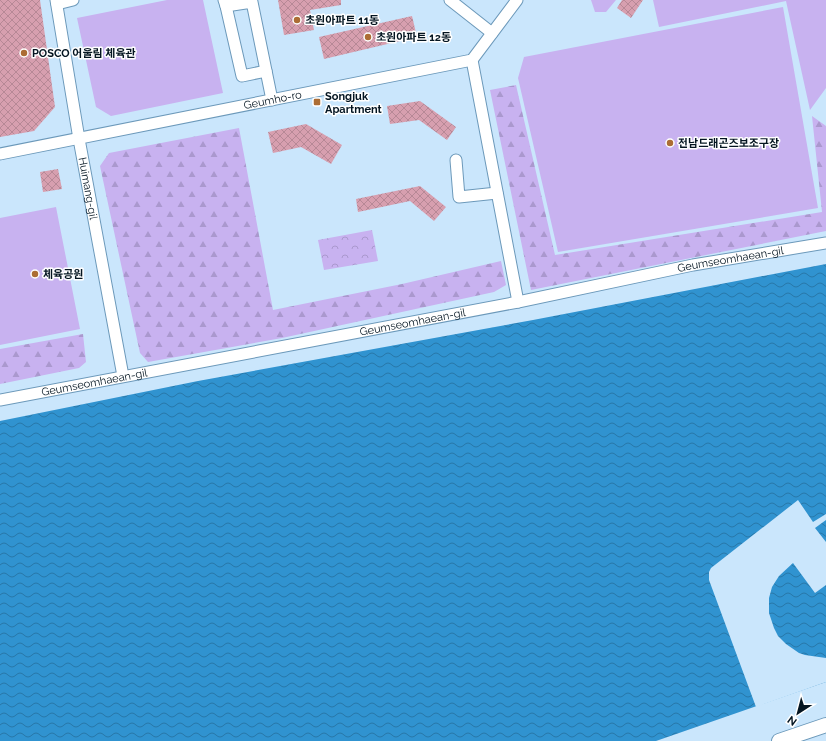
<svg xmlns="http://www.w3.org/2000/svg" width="826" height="741" font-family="Raleway,'Noto Sans KR',sans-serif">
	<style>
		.green { fill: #c8b2f0 }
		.forest { fill: url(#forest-firs) }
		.park { fill: url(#park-crowns) }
		.water { fill: url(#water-waves) }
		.pier { fill: #cae6fc }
		.building { fill: url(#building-cross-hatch) }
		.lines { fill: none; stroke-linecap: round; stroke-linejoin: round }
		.minor-casing { stroke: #6c99ba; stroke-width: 13 }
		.major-casing { stroke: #6c99ba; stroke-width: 16 }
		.minor { stroke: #fff; stroke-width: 11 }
		.major { stroke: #fff; stroke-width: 14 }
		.poi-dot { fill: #ac6d34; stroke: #fff; stroke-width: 1.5 }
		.labels { text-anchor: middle; stroke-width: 3; stroke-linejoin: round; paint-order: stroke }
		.poi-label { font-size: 11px; font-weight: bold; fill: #041521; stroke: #fff; text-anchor: start }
		.street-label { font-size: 11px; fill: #041521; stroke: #fff }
	</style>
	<defs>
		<pattern id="forest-firs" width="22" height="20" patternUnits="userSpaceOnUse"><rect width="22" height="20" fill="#c8b2f0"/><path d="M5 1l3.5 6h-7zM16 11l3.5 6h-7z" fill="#aa98ce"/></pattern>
		<pattern id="park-crowns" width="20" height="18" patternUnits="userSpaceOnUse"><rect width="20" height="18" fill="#c8b2f0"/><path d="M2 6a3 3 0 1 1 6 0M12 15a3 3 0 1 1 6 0" fill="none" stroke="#aa98ce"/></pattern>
		<pattern id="water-waves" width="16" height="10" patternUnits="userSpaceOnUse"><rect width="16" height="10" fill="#3093d0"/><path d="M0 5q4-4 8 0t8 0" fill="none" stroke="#2777a8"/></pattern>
		<pattern id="building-cross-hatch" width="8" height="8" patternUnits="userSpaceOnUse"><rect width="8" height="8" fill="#d79faf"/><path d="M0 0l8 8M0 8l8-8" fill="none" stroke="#b78896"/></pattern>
	</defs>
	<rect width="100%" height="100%" fill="#cae6fc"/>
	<!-- green -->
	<path class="green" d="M 167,0 L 203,0 L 223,93 L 111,116 L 96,107 L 77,18 Z
		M 591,0 L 616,0 L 606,12 L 595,12 Z
		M 653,0 L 826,0 L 826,88 L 810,110 L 786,1 L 659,27 Z
		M 783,7 L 818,208 L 558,252 L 518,78 L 524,57 Z
		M 56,207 L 80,329 L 0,345 L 0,218 Z"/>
	<!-- forest -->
	<path class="forest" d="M 516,85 L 555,255 L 822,212 L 812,116 L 826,126 L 826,231 L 531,290 L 490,90 Z
		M 239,128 L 273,310 L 402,284 L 501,261 L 506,285 L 494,292 L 282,338 L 148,362 L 140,353 L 100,166 L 109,153 Z
		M 83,334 L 86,362 L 79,368 L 0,384 L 0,349 Z"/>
	<!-- park -->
	<path class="park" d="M 372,230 L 378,261 L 324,270 L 318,240 Z"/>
	<!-- water -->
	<path class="water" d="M 826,264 L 826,682 L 656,741 L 0,741 L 0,421 L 198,381 L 533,320 Z"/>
	<!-- pier -->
	<path class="pier" d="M 798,500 L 813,522 L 826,514 L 826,520 L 815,528 L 826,542 L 826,585 L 815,593 L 793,563 L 779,576 L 772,587 L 769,598 L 769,613 L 774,628 L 778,636 L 786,644 L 799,653 L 805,655 L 826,658 L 826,682 L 756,707 L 709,580 L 709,572 L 711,568 Z"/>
	<!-- building -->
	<path class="building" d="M 0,0 L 40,0 L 55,107 L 34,131 L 0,137 Z
		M 278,0 L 341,0 L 341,5 L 310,10 L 314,30 L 284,35 Z
		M 622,0 L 643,0 L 631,18 L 617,8 Z
		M 412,16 L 417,37 L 324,59 L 319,37 Z
		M 420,101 L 456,127 L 447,140 L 419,120 L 390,124 L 387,106 Z
		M 306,124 L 342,145 L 331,164 L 301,147 L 273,153 L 268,132 Z
		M 58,169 L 62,189 L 43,192 L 40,172 Z
		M 420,186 L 446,207 L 434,221 L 410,201 L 358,212 L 356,199 Z"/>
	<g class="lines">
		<!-- minor casing -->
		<g class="minor-casing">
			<g id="minor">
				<path id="s1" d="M 56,0 L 79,139 L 123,376"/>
				<path d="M 224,0 L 226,6 L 252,2 L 272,100"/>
				<path d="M 450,0 L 492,33"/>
				<path d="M 57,4 L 73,0"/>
				<path d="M 226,6 L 242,76 L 266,71"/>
				<path d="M 472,60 L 518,302"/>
				<path id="s2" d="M 0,154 L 472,60 L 517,0"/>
				<path d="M 456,160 L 459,197 L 497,193"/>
				<path id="s3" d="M 0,400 L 518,302 L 693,265 L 826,243"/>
			</g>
		</g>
		<!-- major casing -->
		<g class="major-casing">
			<path id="major" d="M 779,741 L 826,725"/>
		</g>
		<!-- minor -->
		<use href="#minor" class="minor"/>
		<!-- major -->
		<use href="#major" class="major"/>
	</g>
	<!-- markers -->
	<g class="poi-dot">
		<circle cx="297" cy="20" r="4"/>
		<circle cx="368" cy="37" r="4"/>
		<circle cx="24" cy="53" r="4"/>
		<rect x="313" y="98" width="8" height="8" rx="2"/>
		<circle cx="670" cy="143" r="4"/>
		<circle cx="35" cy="274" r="4"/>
	</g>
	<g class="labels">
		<!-- poi labels -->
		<g class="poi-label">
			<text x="305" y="24">초원아파트 11동</text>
			<text x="376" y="41">초원아파트 12동</text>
			<text x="32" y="57">POSCO 어울림 체육관</text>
			<text x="325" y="100">Songjuk<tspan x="325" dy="13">Apartment</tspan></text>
			<text x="678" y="147">전남드래곤즈보조구장</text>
			<text x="43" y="278">체육공원</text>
		</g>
		<!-- street labels -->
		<g class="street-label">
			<text dy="4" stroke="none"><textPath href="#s2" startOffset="278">Geumho-ro</textPath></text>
			<text dy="4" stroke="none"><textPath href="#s1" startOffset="191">Huimang-gil</textPath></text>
			<text dy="4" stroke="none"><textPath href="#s3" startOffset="744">Geumseomhaean-gil</textPath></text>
			<text dy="4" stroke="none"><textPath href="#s3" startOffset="420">Geumseomhaean-gil</textPath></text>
			<text dy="4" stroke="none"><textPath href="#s3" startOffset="96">Geumseomhaean-gil</textPath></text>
		</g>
	</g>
	<!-- north arrow -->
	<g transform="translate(798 713) rotate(216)" stroke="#ffffff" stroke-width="3" paint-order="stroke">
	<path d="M0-3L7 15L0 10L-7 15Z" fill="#041521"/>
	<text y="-6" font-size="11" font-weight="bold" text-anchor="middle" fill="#041521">N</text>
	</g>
</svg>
